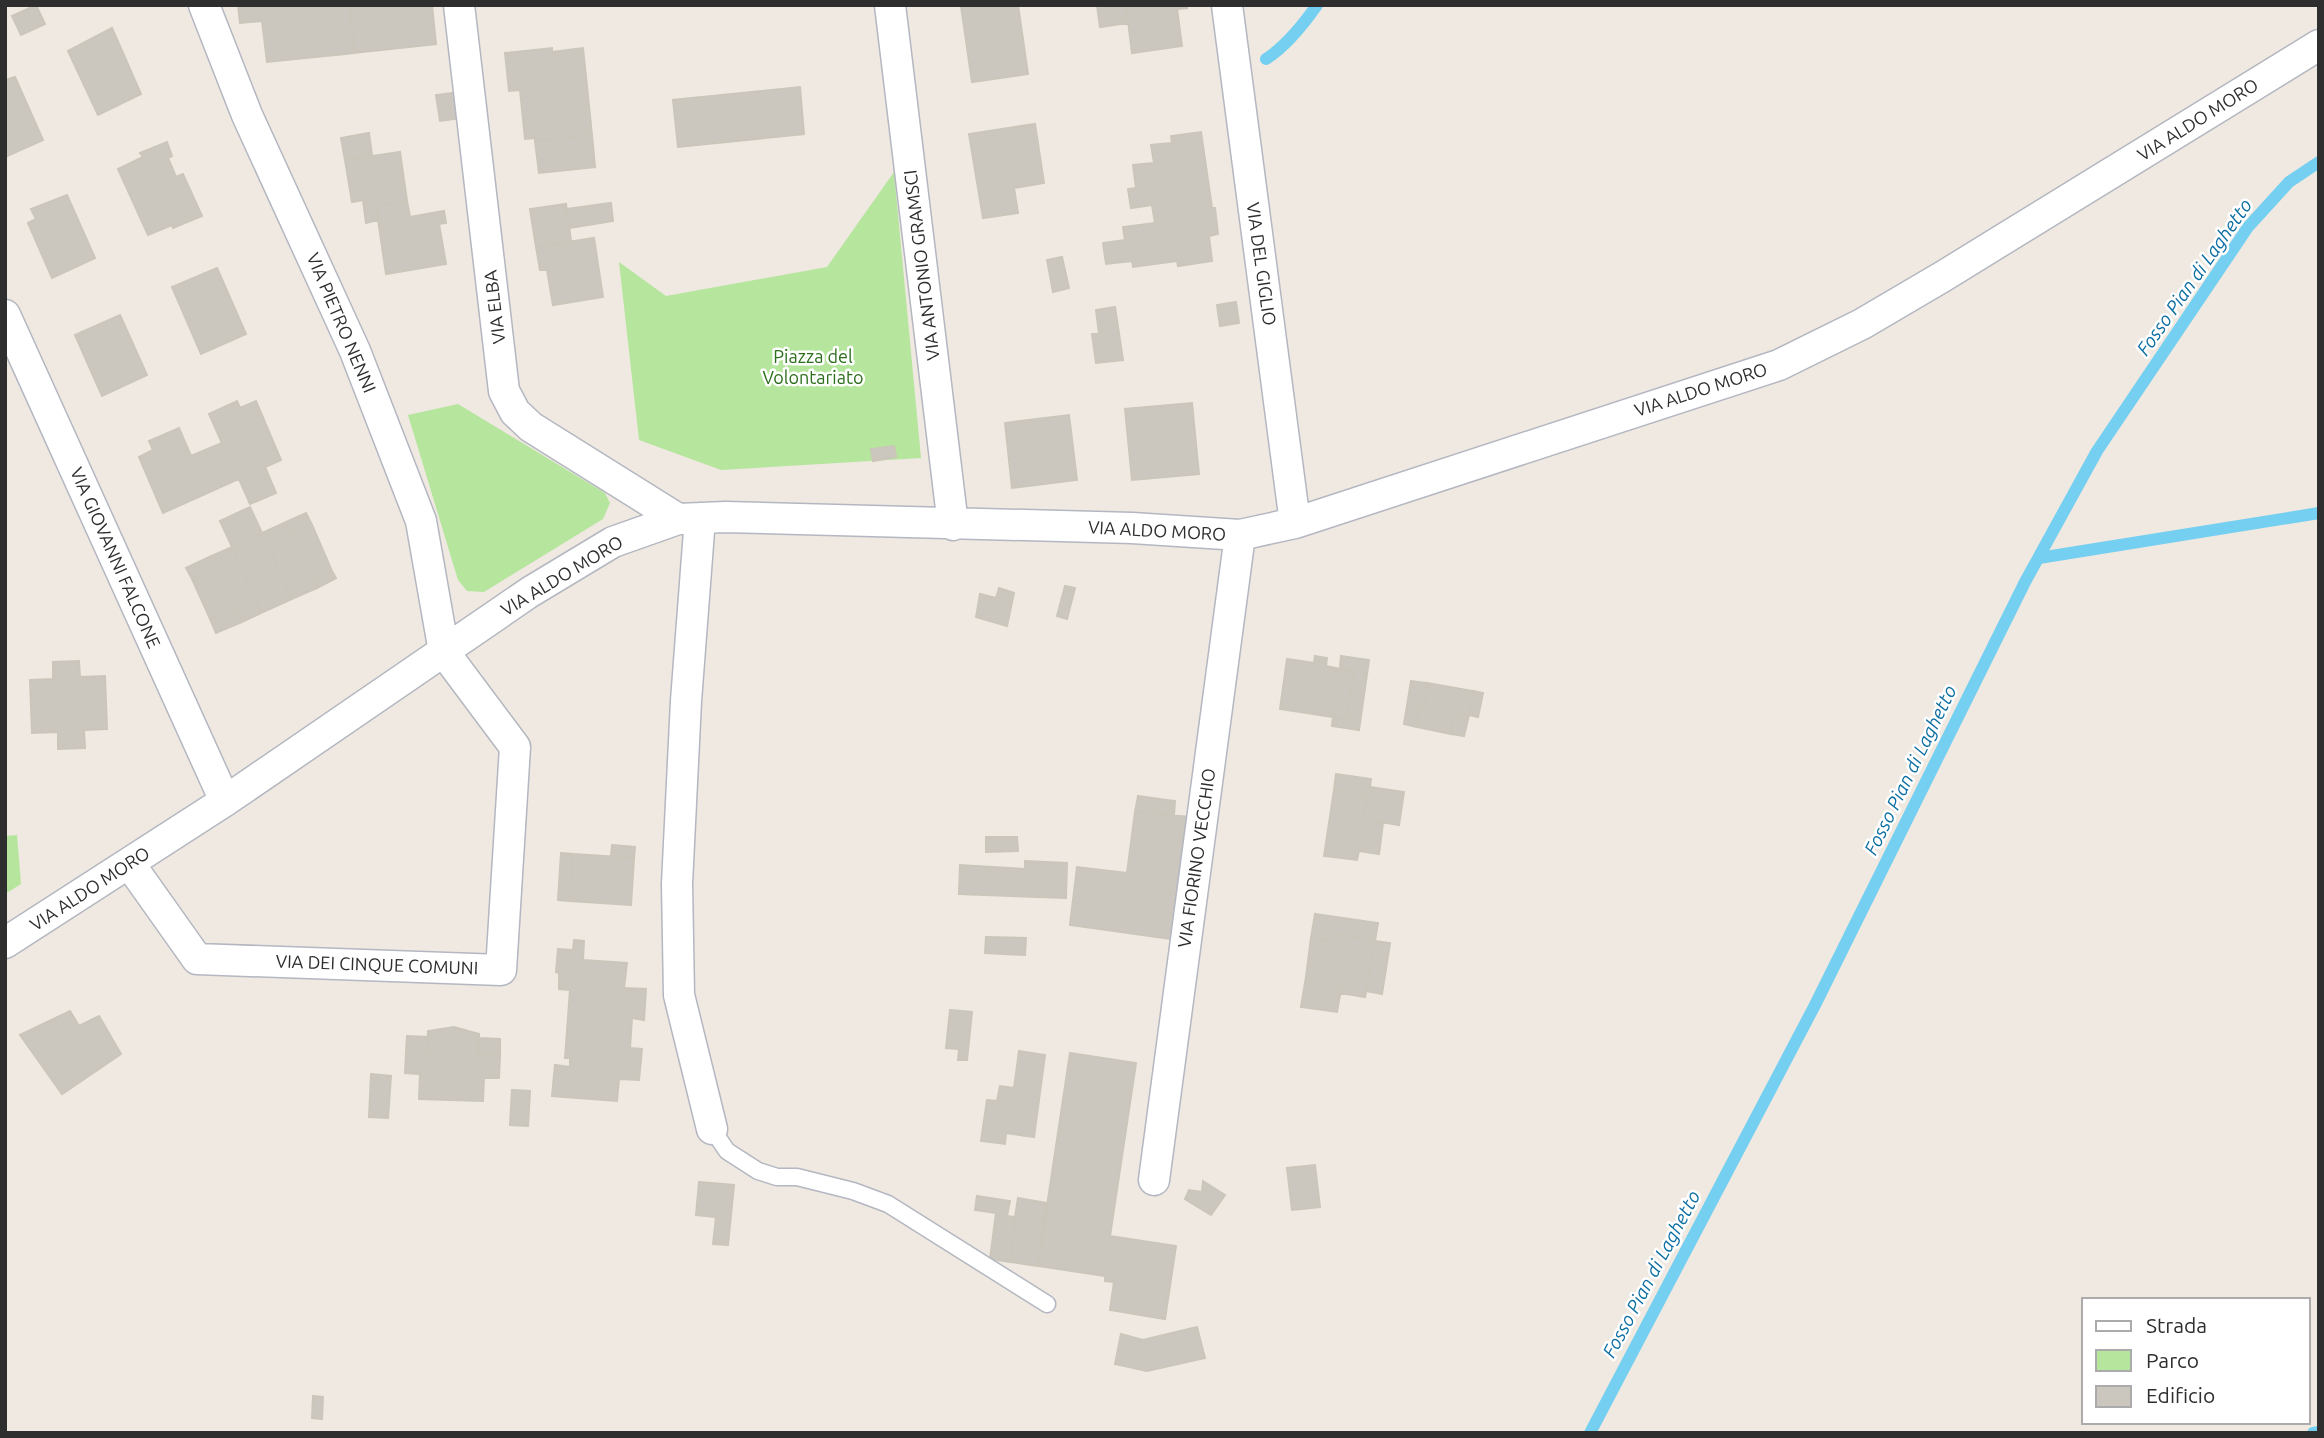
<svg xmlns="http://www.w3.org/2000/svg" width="2324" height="1438" font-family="Ubuntu,sans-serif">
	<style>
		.green { fill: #b6e59e }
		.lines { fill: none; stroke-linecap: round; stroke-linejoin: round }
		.stream { stroke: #75cff0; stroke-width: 12 }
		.building { fill: #cbc7bf; stroke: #cbc5ba; stroke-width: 2 }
		.lane-casing { stroke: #b4b7c1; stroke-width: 19 }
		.street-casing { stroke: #b4b7c1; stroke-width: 33 }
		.lane { stroke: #fff; stroke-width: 16 }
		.street { stroke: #fff; stroke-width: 30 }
		.labels { text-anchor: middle; stroke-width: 5; stroke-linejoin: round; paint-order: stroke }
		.street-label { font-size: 18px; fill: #2e2e2e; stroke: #fff }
		.park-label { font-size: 18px; fill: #2c6e1b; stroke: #fff }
		.water-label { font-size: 19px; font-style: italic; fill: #0d6fa3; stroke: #fff }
	</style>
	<rect width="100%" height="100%" fill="#efe9e1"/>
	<!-- green -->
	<path class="green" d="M 894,172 L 921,458 L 721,470 L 639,440 L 619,262 L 666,296 L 827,267 Z
		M 458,404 L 605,493 L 610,503 L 603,519 L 484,592 L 467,591 L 458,580 L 408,415 Z
		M 17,835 L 21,884 L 5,894 L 5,836 Z"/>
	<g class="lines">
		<!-- stream -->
		<path class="stream" d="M 1266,59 C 1286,46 1303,25 1317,5
			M 2039,558 L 2319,513
			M 1590,1433 L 1815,1005 L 2025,582 L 2097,451 L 2248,227 L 2289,182 L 2319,162
			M 2313,1433 L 2319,1432"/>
	</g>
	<!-- building -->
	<path class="building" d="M 36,5 L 45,24 L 21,35 L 12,16 Z
		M 238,5 L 350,5 L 354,53 L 267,62 L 262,21 L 240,23 Z
		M 350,5 L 432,5 L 436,44 L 354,53 Z
		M 969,5 L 1018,5 L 1028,74 L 972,82 L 961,6 Z
		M 1097,5 L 1126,5 L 1128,23 L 1100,27 Z
		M 1126,5 L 1187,5 L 1187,8 L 1177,9 L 1182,46 L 1132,53 Z
		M 112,28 L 141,94 L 98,115 L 68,51 Z
		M 552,48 L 552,52 L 583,48 L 592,135 L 535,141 L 535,138 L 525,139 L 520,90 L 509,91 L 505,53 Z
		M 15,77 L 43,140 L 5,157 L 5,80 Z
		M 800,87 L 804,134 L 678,147 L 673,100 Z
		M 459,92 L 462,118 L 440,121 L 436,95 Z
		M 1035,124 L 1044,183 L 1014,188 L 1018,213 L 983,218 L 969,134 Z
		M 1201,132 L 1212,208 L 1215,208 L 1218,234 L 1209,236 L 1212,261 L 1178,266 L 1177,261 L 1133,267 L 1132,261 L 1106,264 L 1103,243 L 1125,240 L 1123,227 L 1155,223 L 1152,205 L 1131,208 L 1128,189 L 1136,188 L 1133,165 L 1154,163 L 1151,145 L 1172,143 L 1171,136 Z
		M 369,133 L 372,155 L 345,160 L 341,138 Z
		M 592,135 L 595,167 L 539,173 L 535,141 Z
		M 167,142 L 172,156 L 168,158 L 176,177 L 183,174 L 202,216 L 173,228 L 172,225 L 148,235 L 118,169 L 143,157 L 140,153 Z
		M 400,152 L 407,201 L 376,206 L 378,220 L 366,223 L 363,200 L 352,202 L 345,160 Z
		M 67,195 L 95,258 L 52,278 L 28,223 L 36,219 L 31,209 Z
		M 407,201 L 410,217 L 444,211 L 446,223 L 439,224 L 446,264 L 386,274 L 376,206 Z
		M 611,203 L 613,221 L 569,228 L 566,209 Z
		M 566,204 L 571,241 L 536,247 L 530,209 Z
		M 594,238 L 603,297 L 553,305 L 547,270 L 540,270 L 536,247 Z
		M 1062,257 L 1069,288 L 1053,292 L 1047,260 Z
		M 217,268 L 246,334 L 201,354 L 172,287 Z
		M 1236,302 L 1239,323 L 1220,326 L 1217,305 Z
		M 1115,307 L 1123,360 L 1096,363 L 1092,334 L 1099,334 L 1096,310 Z
		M 120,315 L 147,375 L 102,396 L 75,335 Z
		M 237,401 L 240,408 L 256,401 L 281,460 L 163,513 L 139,457 L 153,450 L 149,441 L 179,428 L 191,456 L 222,443 L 209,414 Z
		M 1192,403 L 1199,474 L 1132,480 L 1125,409 Z
		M 1069,415 L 1077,480 L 1012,488 L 1005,423 Z
		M 894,446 L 896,457 L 873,461 L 871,449 Z
		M 265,467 L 276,493 L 250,504 L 239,479 Z
		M 250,507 L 262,533 L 232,547 L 220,521 Z
		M 306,513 L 313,527 L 292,536 L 286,522 Z
		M 286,522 L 292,536 L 313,527 L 332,571 L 314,581 L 317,588 L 292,599 L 262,533 Z
		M 262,533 L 292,599 L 261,613 L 232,547 Z
		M 232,547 L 261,613 L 242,622 L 236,608 L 210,619 L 192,579 L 215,569 L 209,557 Z
		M 209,557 L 215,569 L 192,579 L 186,568 Z
		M 332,571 L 336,578 L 317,588 L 314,581 Z
		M 1065,586 L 1075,588 L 1067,619 L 1057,616 Z
		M 999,588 L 1014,593 L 1007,626 L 976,617 L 980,594 L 996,598 Z
		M 236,608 L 242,622 L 216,633 L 210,619 Z
		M 1315,656 L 1327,658 L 1326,666 L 1354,672 L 1346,719 L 1280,709 L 1287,659 L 1314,663 Z
		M 1341,656 L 1369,660 L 1359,730 L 1332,726 L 1333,717 L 1346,719 L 1354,672 L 1340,668 Z
		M 79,661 L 80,677 L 105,676 L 107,729 L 84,730 L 85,748 L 58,749 L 58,732 L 32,733 L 30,680 L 53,679 L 53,662 Z
		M 1411,681 L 1427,683 L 1425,706 L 1419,705 L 1417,727 L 1404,724 Z
		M 1427,683 L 1473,691 L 1469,715 L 1454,715 L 1451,734 L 1417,727 L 1419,705 L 1425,706 Z
		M 1473,691 L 1483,693 L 1478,717 L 1469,715 Z
		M 1454,715 L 1469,715 L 1464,736 L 1451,734 Z
		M 1336,774 L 1371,779 L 1370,787 L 1404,792 L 1399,825 L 1363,819 L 1368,795 L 1334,790 Z
		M 1334,790 L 1368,795 L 1363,819 L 1383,823 L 1379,854 L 1359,851 L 1357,860 L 1324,856 Z
		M 1138,796 L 1175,801 L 1174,815 L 1135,812 Z
		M 1135,812 L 1190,817 L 1172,939 L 1070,925 L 1077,867 L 1127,873 Z
		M 986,837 L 1017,837 L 1018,851 L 986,852 Z
		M 612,845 L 635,847 L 634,858 L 611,856 Z
		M 561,853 L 573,854 L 570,901 L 558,900 Z
		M 573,854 L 634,858 L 631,905 L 570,901 Z
		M 1025,861 L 1067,863 L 1066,898 L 959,894 L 960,865 L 1025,869 Z
		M 1315,914 L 1378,923 L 1375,941 L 1332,933 L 1330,941 L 1311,938 Z
		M 1332,933 L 1375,941 L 1365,997 L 1340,993 L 1342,984 L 1306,977 L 1311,938 L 1330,941 Z
		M 986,937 L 1026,938 L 1025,955 L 985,953 Z
		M 574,940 L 584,941 L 583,960 L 627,963 L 624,988 L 646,989 L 644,1020 L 632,1018 L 630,1048 L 642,1049 L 639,1080 L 619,1079 L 617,1101 L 552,1096 L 555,1065 L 570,1067 L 570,1058 L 565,1058 L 570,990 L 559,989 L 559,973 L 556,972 L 558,949 L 573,950 Z
		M 1375,941 L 1390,943 L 1382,994 L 1366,991 Z
		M 1306,977 L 1342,984 L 1337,1012 L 1301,1007 Z
		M 950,1010 L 972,1012 L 967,1060 L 958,1060 L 959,1049 L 946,1048 Z
		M 70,1011 L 79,1026 L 99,1016 L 121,1054 L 62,1094 L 20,1035 Z
		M 454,1027 L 479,1034 L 479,1055 L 500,1055 L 499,1078 L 484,1078 L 483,1101 L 419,1099 L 420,1074 L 405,1073 L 406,1053 L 427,1054 L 428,1031 Z
		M 407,1036 L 428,1037 L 427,1054 L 406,1053 Z
		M 479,1038 L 500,1039 L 500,1055 L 479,1055 Z
		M 1019,1051 L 1045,1055 L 1034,1137 L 1006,1133 L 1005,1144 L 981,1141 L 987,1100 L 997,1101 L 1000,1086 L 1014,1088 Z
		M 1070,1053 L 1136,1063 L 1110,1236 L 1176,1246 L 1165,1319 L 1110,1310 L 1114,1282 L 1105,1281 L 1105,1276 L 1038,1266 Z
		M 371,1074 L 391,1076 L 388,1118 L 369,1117 Z
		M 512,1090 L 530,1091 L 528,1126 L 510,1125 Z
		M 1315,1165 L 1320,1207 L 1292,1210 L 1287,1168 Z
		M 1203,1181 L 1225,1195 L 1211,1215 L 1185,1199 L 1189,1190 L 1202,1192 Z
		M 699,1182 L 734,1185 L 728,1245 L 713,1244 L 716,1217 L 696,1215 Z
		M 977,1196 L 1010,1201 L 1007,1216 L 1015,1217 L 1011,1262 L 990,1259 L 996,1213 L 975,1210 Z
		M 1018,1198 L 1047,1203 L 1044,1221 L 1015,1217 Z
		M 1015,1217 L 1044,1221 L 1038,1266 L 1011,1262 Z
		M 1197,1327 L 1205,1358 L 1147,1371 L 1115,1364 L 1121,1334 L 1143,1340 Z
		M 313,1396 L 323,1397 L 322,1419 L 312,1418 Z"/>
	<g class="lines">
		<!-- lane casing -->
		<g class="lane-casing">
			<path id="lane" d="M 712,1129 L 727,1151 L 758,1171 L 777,1177 L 797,1177 L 853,1191 L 888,1204 L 1047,1304"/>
		</g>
		<!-- street casing -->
		<g class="street-casing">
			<path id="street" d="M 459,5 L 504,391 L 515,412 L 531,427 L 678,519
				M 890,5 L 953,525
				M 1227,5 L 1295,523
				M 5,315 L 225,801
				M 700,518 L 686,701 L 677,884 L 679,995 L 712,1129
				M 129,863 L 197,959 L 501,970 L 515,747 L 444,652 L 421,521 L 355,351 L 247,115 L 204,5
				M 5,943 L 225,801 L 530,592 L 613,542 L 678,519 L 725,517 L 1132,528 L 1240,535 L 1295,523 L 1779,365 L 1862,324 L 1942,277 L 2319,45
				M 1154,1180 L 1240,535"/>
		</g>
		<!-- lane -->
		<use href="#lane" class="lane"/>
		<!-- street -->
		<use href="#street" class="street"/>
	</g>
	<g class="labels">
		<!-- street labels -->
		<g class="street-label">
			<text transform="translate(2198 120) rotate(-32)" y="6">VIA ALDO MORO</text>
			<text transform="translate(1261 264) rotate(82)" y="6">VIA DEL GIGLIO</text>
			<text transform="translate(922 265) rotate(-97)" y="6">VIA ANTONIO GRAMSCI</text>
			<text transform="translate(495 307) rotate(-97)" y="6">VIA ELBA</text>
			<text transform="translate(341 323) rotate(67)" y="6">VIA PIETRO NENNI</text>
			<text transform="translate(1701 390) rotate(-18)" y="6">VIA ALDO MORO</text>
			<text transform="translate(1157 531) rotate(3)" y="6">VIA ALDO MORO</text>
			<text transform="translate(115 558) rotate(66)" y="6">VIA GIOVANNI FALCONE</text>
			<text transform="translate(562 576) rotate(-31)" y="6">VIA ALDO MORO</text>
			<text transform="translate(1197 858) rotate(-82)" y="6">VIA FIORINO VECCHIO</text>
			<text transform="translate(90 889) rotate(-33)" y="6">VIA ALDO MORO</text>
			<text transform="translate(377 965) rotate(2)" y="6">VIA DEI CINQUE COMUNI</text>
		</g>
		<!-- park labels -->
		<g class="park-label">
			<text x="813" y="363">Piazza del<tspan x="813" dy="21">Volontariato</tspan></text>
		</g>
		<!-- water labels -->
		<g class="water-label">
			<text transform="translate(2194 277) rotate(-55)" y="7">Fosso Pian di Laghetto</text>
			<text transform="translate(1910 770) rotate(-64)" y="7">Fosso Pian di Laghetto</text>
			<text transform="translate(1651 1274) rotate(-62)" y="7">Fosso Pian di Laghetto</text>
		</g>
	</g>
	<!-- border -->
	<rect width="2324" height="1438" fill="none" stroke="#2e2e2e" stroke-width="14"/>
	<!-- legend -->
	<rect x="2082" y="1298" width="228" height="126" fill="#ffffff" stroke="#ababab" stroke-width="2"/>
	<rect x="2096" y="1321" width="35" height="10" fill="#ffffff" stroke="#ababab" stroke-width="2"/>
	<text x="2146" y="1333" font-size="21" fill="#2e2e2e">Strada</text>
	<rect x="2096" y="1350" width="35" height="21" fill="#b6e59e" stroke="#ababab" stroke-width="2"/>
	<text x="2146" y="1368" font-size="21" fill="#2e2e2e">Parco</text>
	<rect x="2096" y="1386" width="35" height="21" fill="#cbc7bf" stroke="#ababab" stroke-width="2"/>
	<text x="2146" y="1403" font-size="21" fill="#2e2e2e">Edificio</text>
</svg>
